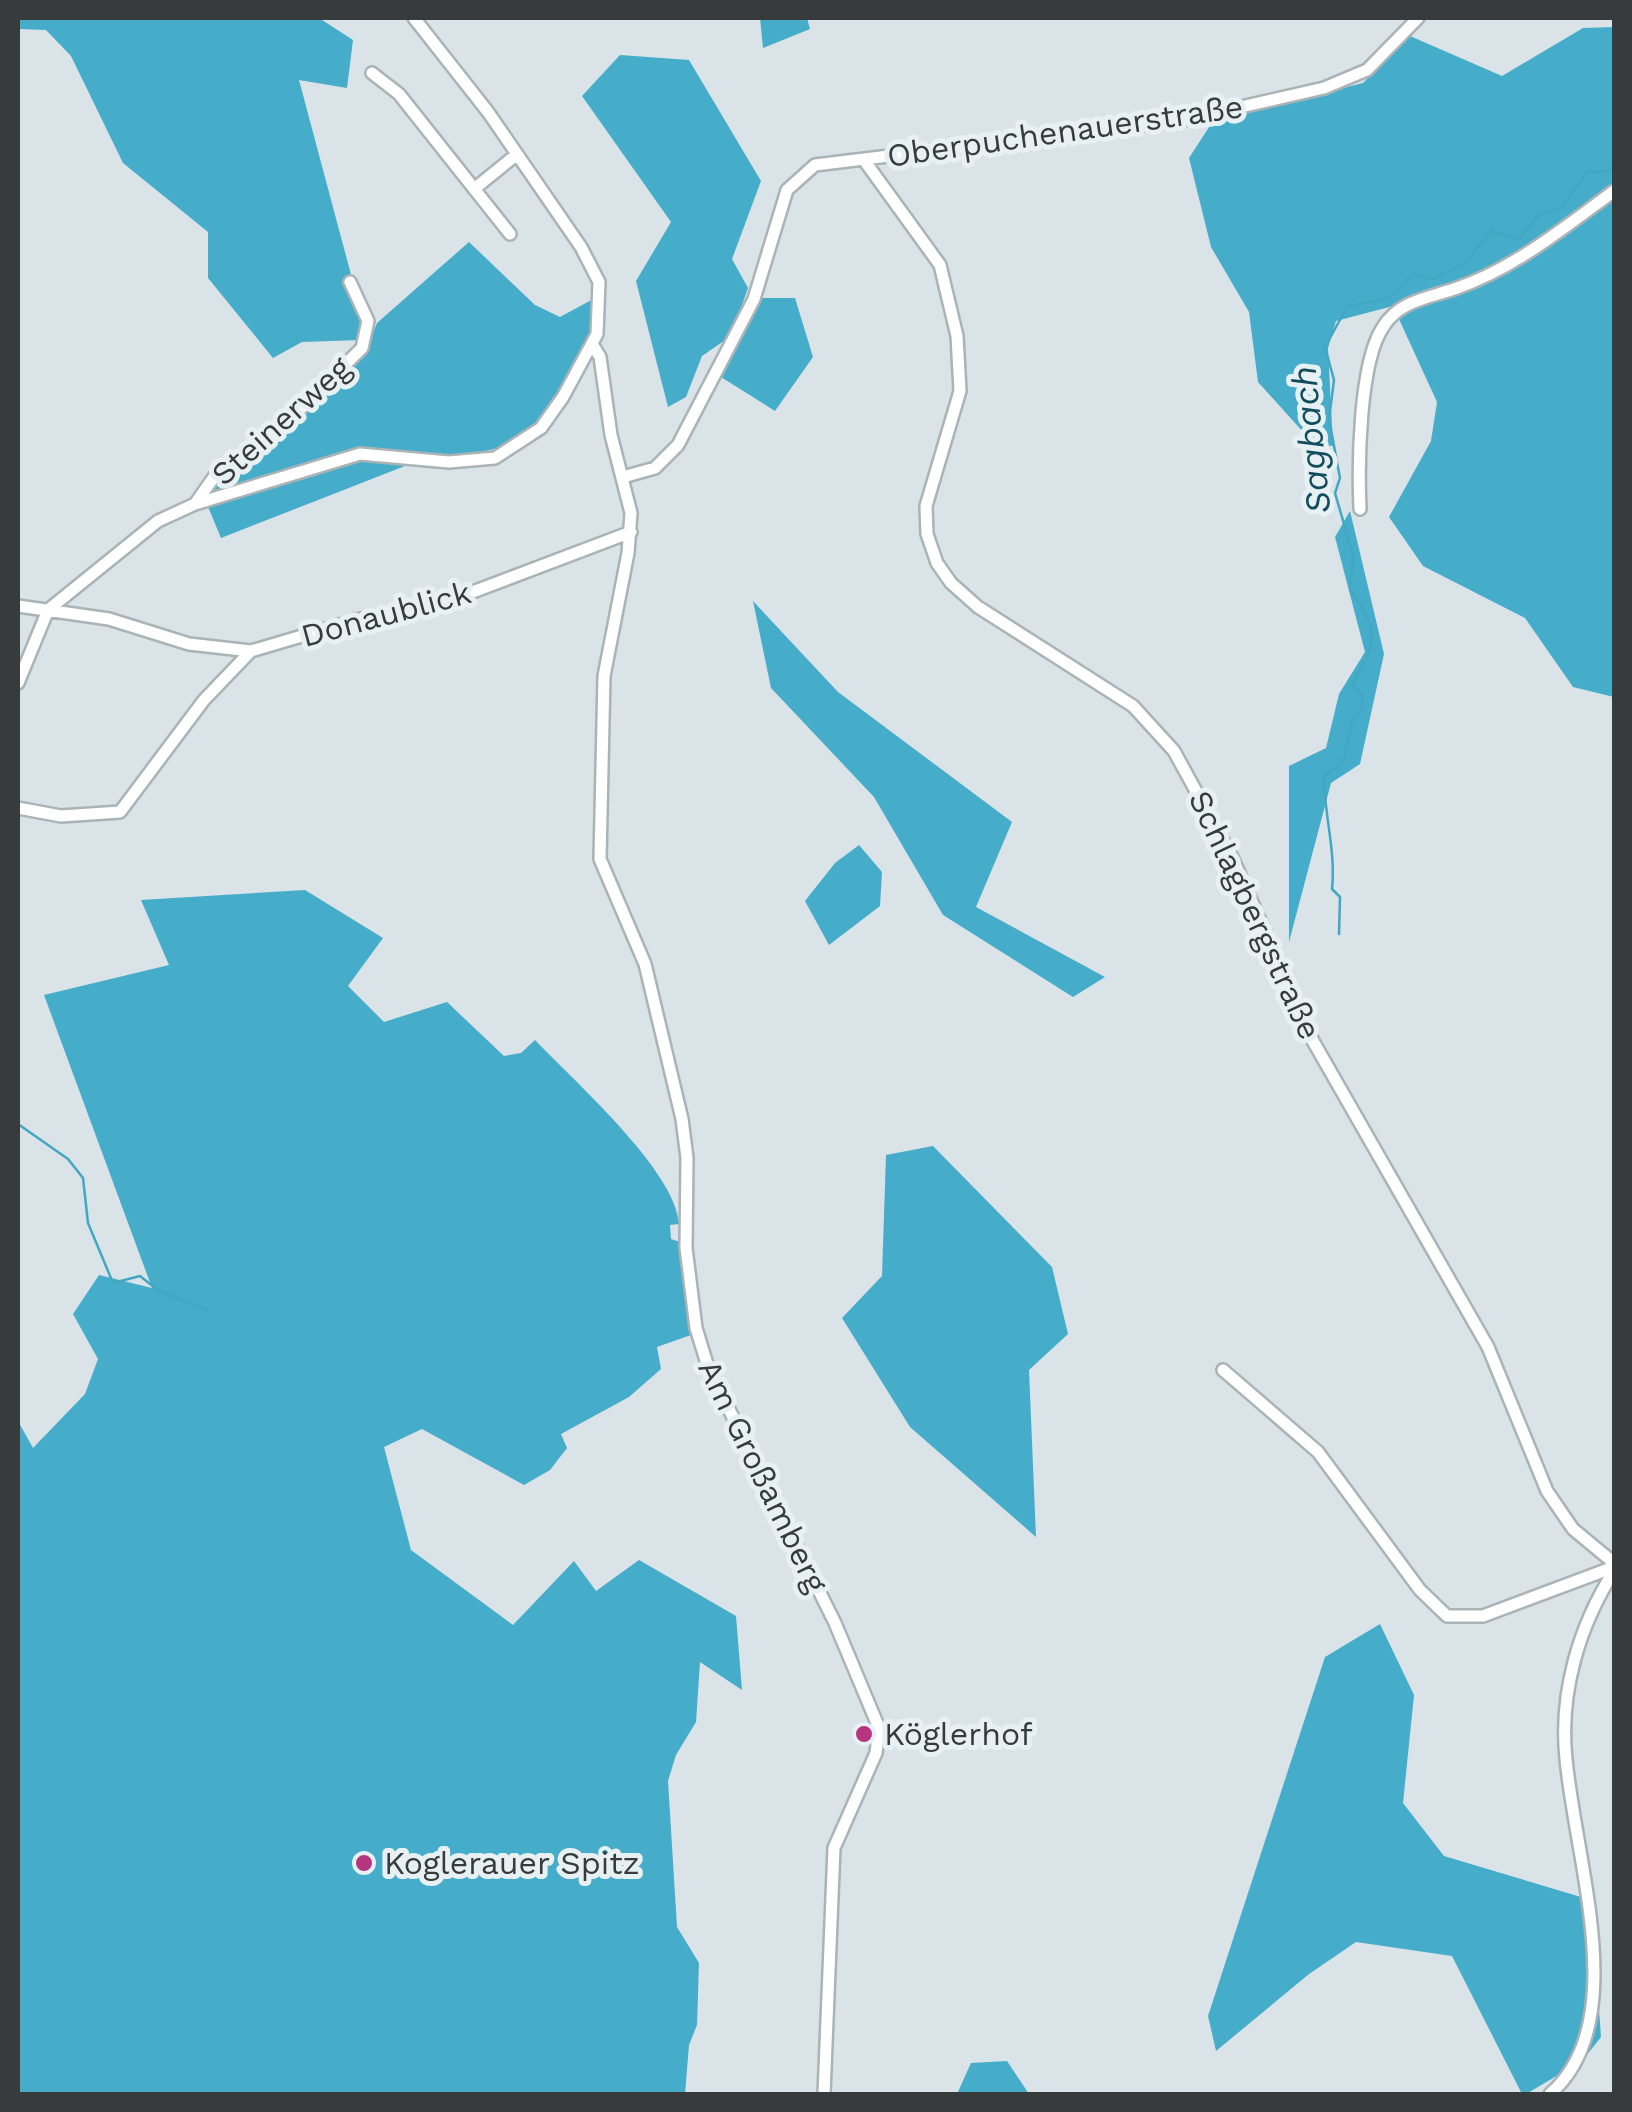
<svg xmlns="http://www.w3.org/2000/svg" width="1632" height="2112" font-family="'Work Sans',sans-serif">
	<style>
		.forest { fill: #45acca }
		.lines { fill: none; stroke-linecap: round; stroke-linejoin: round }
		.stream { stroke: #43a7c2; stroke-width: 2.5 }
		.minor-casing { stroke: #aab3b6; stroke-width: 16 }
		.minor { stroke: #fff; stroke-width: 11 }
		.poi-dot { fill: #b5357f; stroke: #e7f1f4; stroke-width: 4 }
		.labels { text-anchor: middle; stroke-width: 10; stroke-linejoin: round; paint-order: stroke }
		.street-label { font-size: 32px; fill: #373b3c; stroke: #e7f1f4 }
		.poi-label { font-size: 32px; fill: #373b3c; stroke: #e7f1f4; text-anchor: start }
		.water-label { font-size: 35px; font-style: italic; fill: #124d5d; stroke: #e7f1f4 }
	</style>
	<rect width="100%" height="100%" fill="#dae3e7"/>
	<!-- forest -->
	<path class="forest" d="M 18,18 L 319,18 L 353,40 L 347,88 L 299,80 L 365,327 L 360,340 L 302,342 L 273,358 L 208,278 L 208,232 L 123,163 L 71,56 L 46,30 L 18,29 Z
		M 760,18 L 807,18 L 810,29 L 763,48 Z
		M 1614,27 L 1614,697 L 1573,687 L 1525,618 L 1423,566 L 1389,517 L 1431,441 L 1437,402 L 1393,306 L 1336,321 L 1328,348 L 1333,446 L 1314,444 L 1258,382 L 1249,312 L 1211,247 L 1189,158 L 1213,121 L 1363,83 L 1410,36 L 1502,76 L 1583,28 Z
		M 620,55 L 689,60 L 761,181 L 732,259 L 748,288 L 731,336 L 702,356 L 686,397 L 668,407 L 636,281 L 671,222 L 582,96 Z
		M 469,242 L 535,305 L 560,317 L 597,297 L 590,332 L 553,403 L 539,422 L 505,446 L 463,457 L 433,455 L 221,538 L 204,497 L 324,394 L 365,353 L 377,323 Z
		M 758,298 L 795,298 L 813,357 L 775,411 L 721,377 Z
		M 1350,511 L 1384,654 L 1360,764 L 1331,783 L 1289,942 L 1289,766 L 1326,748 L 1339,694 L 1365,652 L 1335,537 Z
		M 753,601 L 838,692 L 1012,822 L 976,907 L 1105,977 L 1073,997 L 943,915 L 874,797 L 771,688 Z
		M 859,845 L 882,872 L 880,906 L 829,945 L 805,901 L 835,863 Z
		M 305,890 L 383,938 L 348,986 L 384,1022 L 447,1002 L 504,1056 L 521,1053 L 535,1040 C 574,1081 676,1171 679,1224 L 670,1225 L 671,1239 L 680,1242 L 691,1335 L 657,1347 L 661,1369 L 629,1397 L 561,1434 L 567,1448 L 550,1470 L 524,1485 L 422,1429 L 384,1447 L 411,1550 L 513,1625 L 574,1561 L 596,1591 L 639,1560 L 736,1616 L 742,1690 L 700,1662 L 696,1722 L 676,1755 L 668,1781 L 677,1927 L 699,1963 L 697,2025 L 689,2045 L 685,2094 L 18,2094 L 18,1421 L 33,1448 L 85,1394 L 98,1359 L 73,1314 L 99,1275 L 152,1288 L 44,995 L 169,965 L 141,900 Z
		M 933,1146 L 1052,1267 L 1068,1334 L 1029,1370 L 1036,1537 L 910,1427 L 842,1318 L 882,1276 L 886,1155 Z
		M 1380,1624 L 1414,1695 L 1403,1803 L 1444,1856 L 1591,1900 L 1601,2037 L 1582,2061 L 1526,2094 L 1522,2094 L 1452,1956 L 1356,1942 L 1309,1974 L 1216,2051 L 1208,2016 L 1325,1657 Z
		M 1007,2061 L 1029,2094 L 957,2094 L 971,2063 Z"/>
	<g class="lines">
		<!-- stream -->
		<path class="stream" d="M 1339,934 L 1340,897 L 1332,889 C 1336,850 1324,815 1324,776 L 1343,763 L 1352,722 L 1363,708 L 1362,695 L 1352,685 C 1376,642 1381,631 1350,590 L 1353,555 L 1335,493 L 1340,478 L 1329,419 L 1334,380 L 1325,347 L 1347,307 L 1388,298 L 1414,274 L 1432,279 L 1465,263 L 1491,231 L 1519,239 L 1538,216 L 1561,208 L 1587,172 L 1610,171 L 1614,164
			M 18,1124 L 68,1159 L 83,1178 L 88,1223 L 113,1283 L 140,1276 L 159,1291 L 208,1310"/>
		<!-- minor casing -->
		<g class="minor-casing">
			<path id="minor" d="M 372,73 L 399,94 L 510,234
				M 864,160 L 940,265 L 957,336 L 960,391 L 926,506 L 927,534 L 937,563 L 951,583 L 978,607 L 1133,706 L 1174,751 L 1232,857 L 1313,1041 L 1488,1347 L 1547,1491 L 1573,1529 L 1614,1563
				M 474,189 L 516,155
				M 592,344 L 600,357 L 611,435 L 631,513 L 628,553 L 604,676 L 600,859 L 645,964 L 682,1119 L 687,1158 L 686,1248 L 696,1328 L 708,1367 L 835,1623 L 879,1728 L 876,1753 L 834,1848 L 824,2094
				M 623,477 L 655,468 L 678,445 L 754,299 L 787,190 L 815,165 L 1184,120 L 1324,88 L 1367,70 L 1418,18
				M 195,504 L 214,477 L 286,423 L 362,348 L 368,321 L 350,282
				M 1360,509 C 1358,465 1359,363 1383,327 C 1400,300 1429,298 1457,288 C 1515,268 1565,227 1614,191
				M 18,606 L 109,619 L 189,644 L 251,651 L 356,620 L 433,607 L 631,532
				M 48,610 L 158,521 L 195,504 L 360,454 L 449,462 L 495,458 L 541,428 L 563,397 L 597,334 L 599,282 L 581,247 L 488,112 L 414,18
				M 18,683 L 48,610
				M 18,808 L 61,816 L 120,812 L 204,700 L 251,651
				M 1223,1370 L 1318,1452 L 1420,1590 L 1447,1616 L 1483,1616 L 1614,1567
				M 1550,2094 C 1632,2023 1576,1865 1566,1759 C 1559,1693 1579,1626 1614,1571"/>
		</g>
		<!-- minor -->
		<use href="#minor" class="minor"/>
	</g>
	<!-- markers -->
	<g class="poi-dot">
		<circle cx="864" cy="1734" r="10"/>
		<circle cx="364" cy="1863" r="10"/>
	</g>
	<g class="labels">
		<!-- street labels -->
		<g class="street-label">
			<text transform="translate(1065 131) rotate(-8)" y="11">Oberpuchenauerstraße</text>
			<text transform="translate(281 421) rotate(-42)" y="11">Steinerweg</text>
			<text transform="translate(386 614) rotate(-15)" y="11">Donaublick</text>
			<text transform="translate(1255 915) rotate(65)" y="11">Schlagbergstraße</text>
			<text transform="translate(763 1476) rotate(64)" y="11">Am Großamberg</text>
		</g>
		<!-- poi labels -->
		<g class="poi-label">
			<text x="884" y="1745">Köglerhof</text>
			<text x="384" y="1874">Koglerauer Spitz</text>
		</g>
		<!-- water labels -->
		<g class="water-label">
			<text transform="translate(1311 440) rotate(-96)" y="12">Sagbach</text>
		</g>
	</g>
	<!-- border -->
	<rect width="1632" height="2112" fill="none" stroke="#373b3c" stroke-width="40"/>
</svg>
